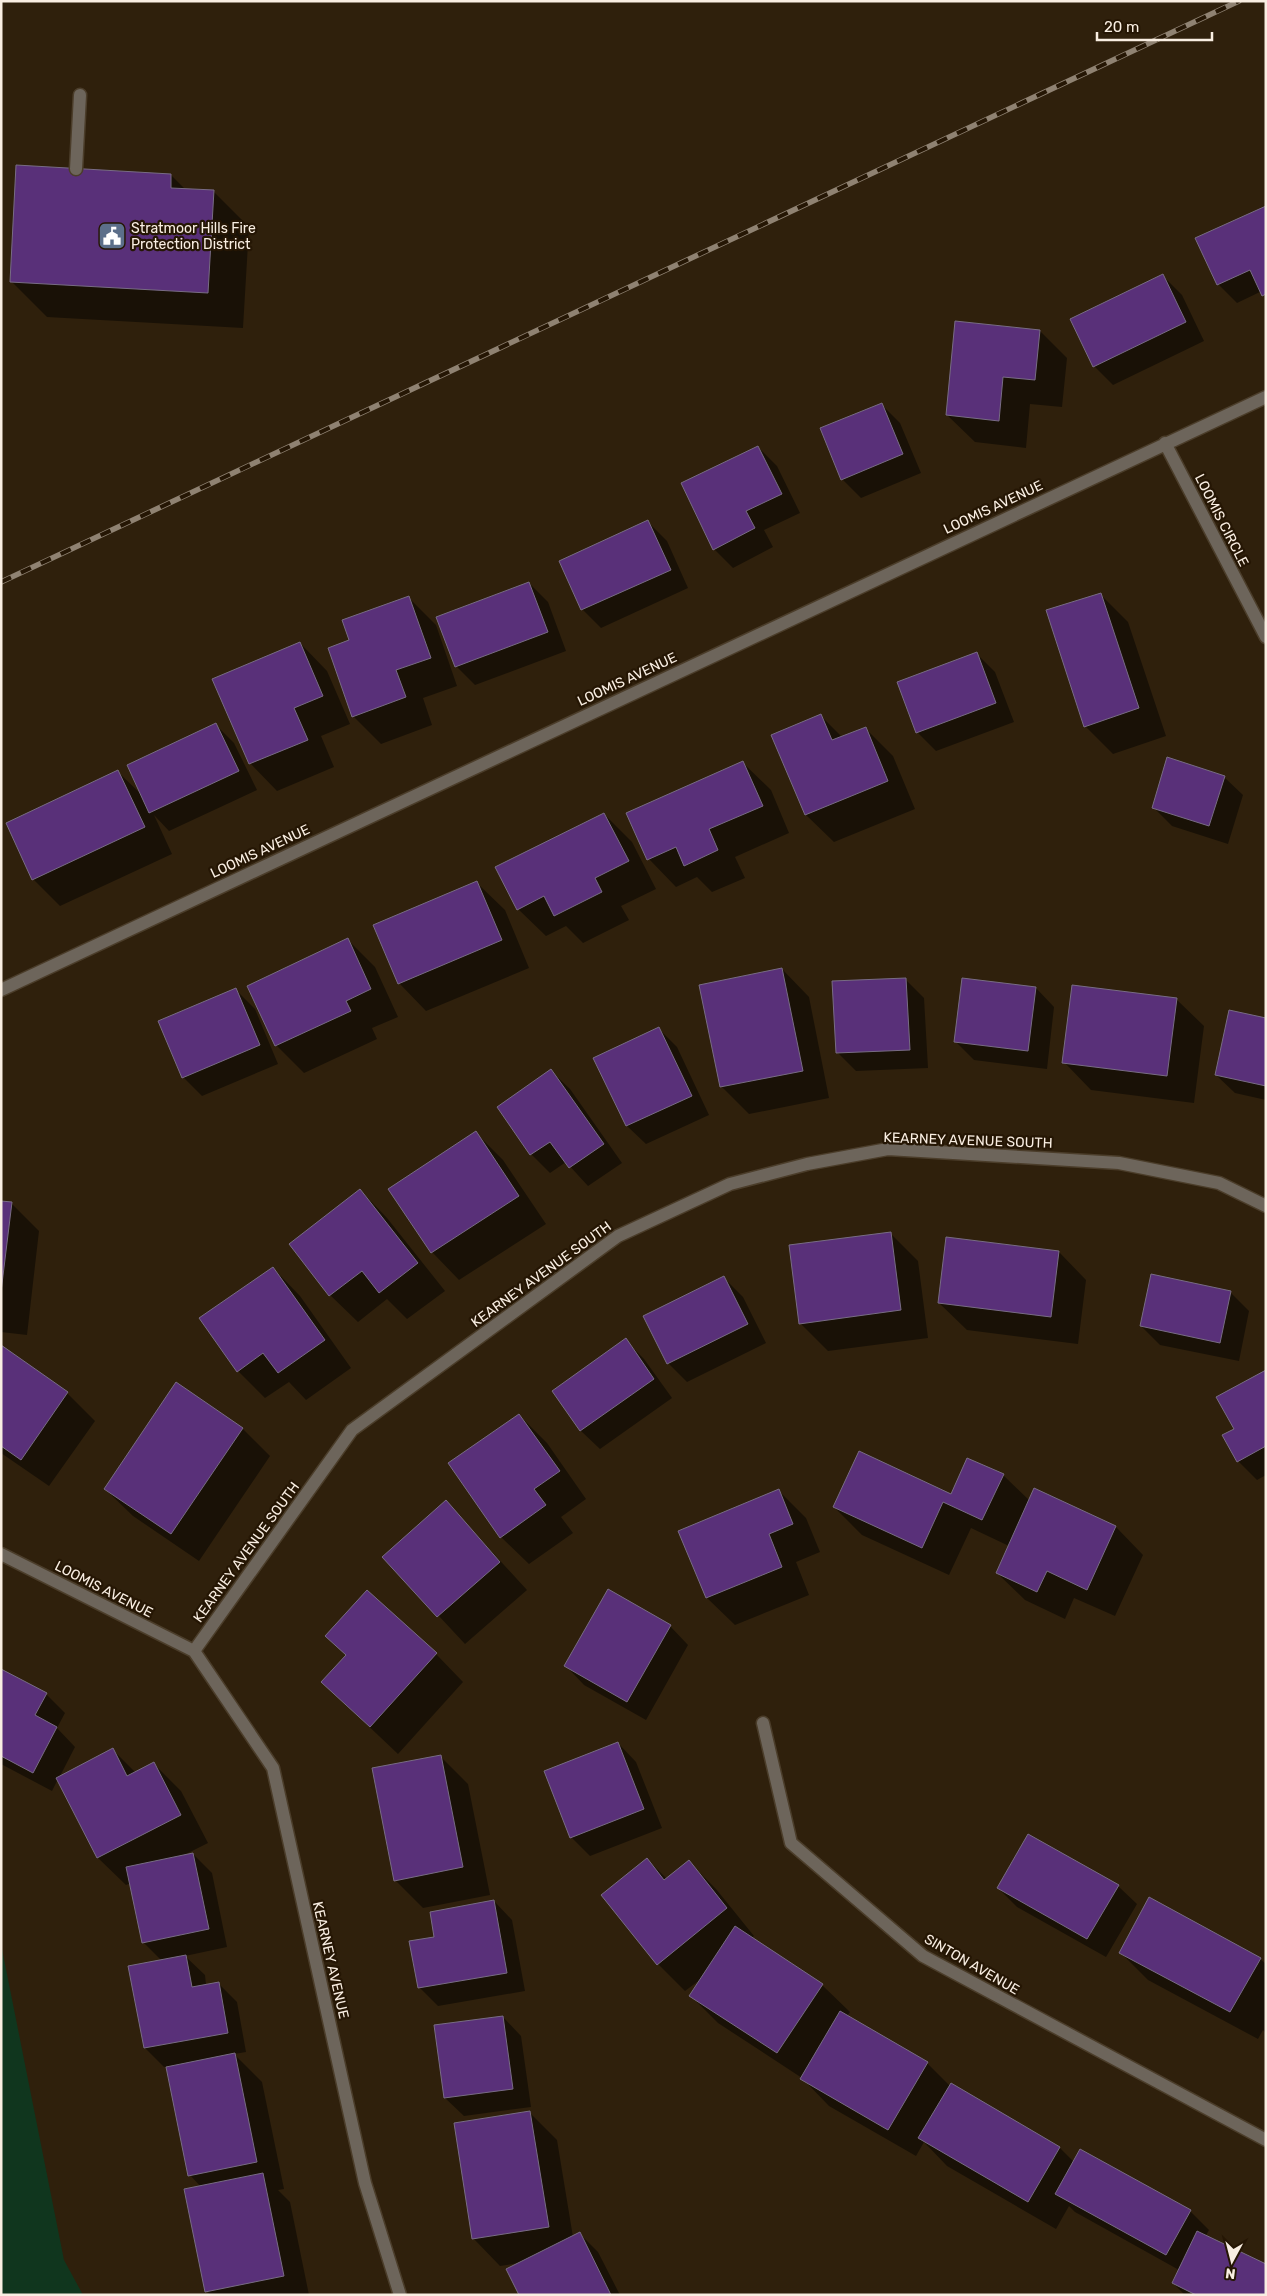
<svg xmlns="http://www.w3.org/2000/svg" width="1267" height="2296" font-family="Rubik,sans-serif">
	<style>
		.green { fill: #10361e }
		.shadow { fill: #0007 }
		.building { fill: #593079; stroke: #786c84 }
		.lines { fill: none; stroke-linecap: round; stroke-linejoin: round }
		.service-casing { stroke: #4b3d2a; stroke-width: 15 }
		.minor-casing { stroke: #4b3d2a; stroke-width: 15 }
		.service { stroke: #6d655b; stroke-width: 12 }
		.minor { stroke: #6d655b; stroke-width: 12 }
		.rail-casing { stroke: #8f8272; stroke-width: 5.5 }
		.rail { stroke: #251604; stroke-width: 4; stroke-dasharray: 11; stroke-linecap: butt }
		.labels { text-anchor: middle; stroke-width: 4.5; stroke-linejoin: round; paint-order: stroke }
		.poi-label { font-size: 14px; fill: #f9eee2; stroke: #251604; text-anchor: start }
		.street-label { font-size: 14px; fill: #f9eee2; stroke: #251604 }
	</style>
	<rect width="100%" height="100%" fill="#2f200c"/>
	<!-- green -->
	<path class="green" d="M 1,1944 L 64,2260 L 83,2295 L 1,2295 Z"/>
	<!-- shadow -->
	<path class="shadow" d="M 171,175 L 186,190 L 213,191 L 249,227 L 243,328 L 47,317 L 11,281 Z
		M 1266,207 L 1266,297 L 1262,291 L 1237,303 L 1218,284 Z
		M 1163,276 L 1182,295 L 1204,341 L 1113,385 L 1094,366 Z
		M 1040,331 L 1067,358 L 1062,407 L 1030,404 L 1026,448 L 975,442 L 947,415 Z
		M 881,404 L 900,423 L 921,473 L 861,498 L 842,479 Z
		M 758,447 L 777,466 L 800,513 L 764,530 L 773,547 L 733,568 L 714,549 Z
		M 648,522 L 667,541 L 688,588 L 601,628 L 582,609 Z
		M 529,583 L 548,602 L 566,651 L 475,685 L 456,666 Z
		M 1100,594 L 1128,622 L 1166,736 L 1113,754 L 1085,726 Z
		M 408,597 L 436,625 L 457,686 L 423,698 L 432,725 L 381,744 L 353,716 L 351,641 Z
		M 300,643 L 327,671 L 350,724 L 321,736 L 334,767 L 277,791 L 250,763 Z
		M 977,654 L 995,672 L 1014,722 L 936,751 L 917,732 Z
		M 821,716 L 842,737 L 865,728 L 893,756 L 915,809 L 834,842 L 806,815 L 773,735 Z
		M 216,725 L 234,743 L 257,790 L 169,831 L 154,815 L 172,854 L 60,906 L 33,879 L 118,772 L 143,796 Z
		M 743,763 L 771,790 L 789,833 L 735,857 L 745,878 L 712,892 L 697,877 L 676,887 L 649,859 Z
		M 1224,777 L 1243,795 L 1228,844 L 1172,826 L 1153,807 Z
		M 604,814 L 632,842 L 656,889 L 621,906 L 629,920 L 583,943 L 566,926 L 546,936 L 518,909 Z
		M 477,883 L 505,910 L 529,968 L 426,1011 L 399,983 Z
		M 348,940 L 375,967 L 398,1017 L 372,1028 L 377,1039 L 304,1073 L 276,1045 Z
		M 782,969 L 809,997 L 829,1098 L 749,1114 L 722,1087 Z
		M 905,979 L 924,998 L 928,1068 L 856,1071 L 837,1052 Z
		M 1036,988 L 1054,1007 L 1047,1069 L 974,1060 L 955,1041 Z
		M 236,990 L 255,1009 L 278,1064 L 202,1096 L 183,1077 Z
		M 1176,999 L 1204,1026 L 1194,1103 L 1091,1090 L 1064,1062 Z
		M 1266,1019 L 1266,1100 L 1235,1093 L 1216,1075 Z
		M 658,1028 L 677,1047 L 709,1115 L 646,1144 L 627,1126 L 595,1059 Z
		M 551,1071 L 570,1089 L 622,1163 L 588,1186 L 566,1162 L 550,1173 L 531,1154 L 498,1108 Z
		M 476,1133 L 503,1160 L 546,1224 L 459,1280 L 432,1252 Z
		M 360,1190 L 387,1218 L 445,1291 L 407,1319 L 387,1299 L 358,1322 L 330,1295 Z
		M 1,1202 L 11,1203 L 39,1231 L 27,1335 L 1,1332 Z
		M 890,1233 L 918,1261 L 928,1338 L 828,1351 L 800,1323 Z
		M 1059,1252 L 1086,1280 L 1078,1344 L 967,1330 L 939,1303 Z
		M 273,1268 L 300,1296 L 351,1368 L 306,1400 L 289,1382 L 265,1398 L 238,1371 Z
		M 724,1278 L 743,1297 L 766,1343 L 687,1382 L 668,1363 L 645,1317 Z
		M 1230,1292 L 1249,1311 L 1239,1361 L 1160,1345 L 1141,1326 Z
		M 625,1340 L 644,1359 L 672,1398 L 600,1449 L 581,1431 L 553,1391 Z
		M 1,1347 L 67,1393 L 95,1421 L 49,1486 L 1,1453 Z
		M 1266,1371 L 1266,1475 L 1257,1480 L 1238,1461 L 1235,1429 Z
		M 177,1384 L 243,1429 L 270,1456 L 199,1561 L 133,1516 L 105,1489 Z
		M 519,1415 L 547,1443 L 586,1499 L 561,1517 L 573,1533 L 529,1564 L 501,1537 Z
		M 1003,1475 L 1030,1501 L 1035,1490 L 1116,1527 L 1143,1555 L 1115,1616 L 1074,1598 L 1065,1619 L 1025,1600 L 997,1573 L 1009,1546 L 971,1528 L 949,1575 L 862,1535 L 834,1507 L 952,1495 Z
		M 778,1490 L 806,1518 L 820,1552 L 796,1562 L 809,1595 L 735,1625 L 707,1598 Z
		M 446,1502 L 527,1590 L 465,1644 L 384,1557 Z
		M 670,1626 L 688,1645 L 646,1720 L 584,1685 L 566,1666 Z
		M 436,1654 L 463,1682 L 398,1754 L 322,1682 L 347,1656 Z
		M 1,1670 L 46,1694 L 65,1713 L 57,1728 L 75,1747 L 59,1778 L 113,1750 L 136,1773 L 154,1764 L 181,1791 L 208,1843 L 184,1855 L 193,1854 L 212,1873 L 227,1947 L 185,1956 L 205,1975 L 206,1985 L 218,1983 L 237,2002 L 246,2052 L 234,2054 L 262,2082 L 284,2189 L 278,2190 L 290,2202 L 309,2295 L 210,2295 L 207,2291 L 201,2187 L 190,2175 L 168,2066 L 164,2067 L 145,2048 L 130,1967 L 162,1961 L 143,1942 L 131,1883 L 126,1885 L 98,1858 L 58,1779 L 52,1791 L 1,1764 Z
		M 618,1743 L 636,1762 L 662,1828 L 590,1856 L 571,1837 Z
		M 440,1756 L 468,1784 L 490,1895 L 423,1908 L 395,1880 Z
		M 647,1859 L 667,1879 L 689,1862 L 716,1889 L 754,1936 L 751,1938 L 822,1985 L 850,2012 L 847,2016 L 927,2063 L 950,2086 L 1060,2148 L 1074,2162 L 1190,2211 L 1209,2230 L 1205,2237 L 1266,2295 L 1185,2295 L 1173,2283 L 1179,2270 L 1075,2212 L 1069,2206 L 1056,2229 L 947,2166 L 924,2142 L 916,2156 L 829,2106 L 802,2078 L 718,2023 L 690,1995 L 701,1979 L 685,1991 L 658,1964 Z
		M 1118,1886 L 1137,1904 L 1106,1957 L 1017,1907 L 998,1888 Z
		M 494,1901 L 512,1920 L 525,1991 L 438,2006 L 419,1987 Z
		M 1121,1953 L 1260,1959 L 1266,1964 L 1266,2033 L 1263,2030 L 1258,2039 L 1148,1980 Z
		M 503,2017 L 521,2036 L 531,2107 L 464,2116 L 445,2098 Z
		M 530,2113 L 557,2140 L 573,2237 L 580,2234 L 598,2252 L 620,2295 L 520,2295 L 519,2263 L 500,2266 L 473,2238 Z"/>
	<!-- building -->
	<path class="building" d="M 16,165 L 171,174 L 171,188 L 214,190 L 208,293 L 10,282 Z
		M 1266,206 L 1266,294 L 1262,296 L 1250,270 L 1217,285 L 1195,238 Z
		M 1163,274 L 1186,322 L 1093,367 L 1070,319 Z
		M 955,321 L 1040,330 L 1035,380 L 1003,377 L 999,421 L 946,415 Z
		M 882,403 L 903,454 L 841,480 L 820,428 Z
		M 758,446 L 782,494 L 746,511 L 755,528 L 713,550 L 681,483 Z
		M 648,520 L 671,570 L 581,610 L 559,561 Z
		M 529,582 L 548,632 L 455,667 L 436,617 Z
		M 1101,593 L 1139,708 L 1084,727 L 1046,610 Z
		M 409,596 L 431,658 L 396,670 L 406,697 L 352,717 L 328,648 L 349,640 L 342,620 Z
		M 300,642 L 323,696 L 294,708 L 308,740 L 249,764 L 212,679 Z
		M 977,652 L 996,703 L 916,733 L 897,682 Z
		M 821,714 L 832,740 L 866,727 L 888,781 L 805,815 L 771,735 Z
		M 216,723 L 239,771 L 149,813 L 127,765 Z
		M 1167,757 L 1225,776 L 1209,826 L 1152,808 Z
		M 743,761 L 763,806 L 709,829 L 718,850 L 684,866 L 676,847 L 647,860 L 626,813 Z
		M 118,770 L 145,827 L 32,880 L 6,823 Z
		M 604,813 L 629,861 L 595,878 L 602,892 L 554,916 L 544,896 L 517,910 L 495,867 Z
		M 477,881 L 502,940 L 398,984 L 373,925 Z
		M 348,938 L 371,989 L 346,1001 L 351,1011 L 275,1046 L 247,986 Z
		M 782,968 L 803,1071 L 720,1087 L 699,985 Z
		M 906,978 L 910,1050 L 836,1053 L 832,981 Z
		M 962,978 L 1036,987 L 1028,1051 L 954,1042 Z
		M 1072,985 L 1177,998 L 1167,1076 L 1062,1063 Z
		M 236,988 L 260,1045 L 182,1078 L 158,1021 Z
		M 1229,1010 L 1266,1018 L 1266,1086 L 1215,1075 Z
		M 659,1027 L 692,1096 L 626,1126 L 593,1058 Z
		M 551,1069 L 604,1144 L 569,1168 L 550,1142 L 530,1155 L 497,1107 Z
		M 476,1131 L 519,1196 L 431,1253 L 388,1189 Z
		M 360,1189 L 418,1263 L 379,1293 L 362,1271 L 329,1296 L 289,1244 Z
		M 1,1201 L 12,1202 L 1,1292 Z
		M 891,1232 L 901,1310 L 799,1324 L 789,1245 Z
		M 946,1237 L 1059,1251 L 1051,1317 L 938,1303 Z
		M 273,1267 L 325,1340 L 278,1373 L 263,1353 L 237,1372 L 199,1318 Z
		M 1151,1274 L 1231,1291 L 1220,1343 L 1140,1326 Z
		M 724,1276 L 748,1324 L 667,1364 L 643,1316 Z
		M 626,1338 L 654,1379 L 580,1431 L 552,1391 Z
		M 1,1345 L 68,1392 L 21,1460 L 1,1446 Z
		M 1266,1370 L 1266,1446 L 1237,1462 L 1222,1435 L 1234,1429 L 1216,1397 Z
		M 176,1382 L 243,1428 L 171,1534 L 104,1489 Z
		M 519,1414 L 560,1471 L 534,1489 L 546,1505 L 500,1538 L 448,1463 Z
		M 859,1451 L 951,1494 L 967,1458 L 1004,1474 L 982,1520 L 943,1502 L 922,1548 L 833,1507 Z
		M 1034,1488 L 1116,1526 L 1087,1590 L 1047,1571 L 1037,1592 L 996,1573 Z
		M 779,1489 L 793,1524 L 769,1534 L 782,1567 L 706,1598 L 678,1531 Z
		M 446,1500 L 500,1562 L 437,1617 L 382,1557 Z
		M 608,1589 L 671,1625 L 627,1702 L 564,1666 Z
		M 367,1590 L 437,1653 L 370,1727 L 321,1682 L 346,1655 L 325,1636 Z
		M 1,1669 L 47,1693 L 35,1715 L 57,1727 L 33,1773 L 1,1756 Z
		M 618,1742 L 644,1809 L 570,1838 L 544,1771 Z
		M 113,1748 L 127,1776 L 154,1762 L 181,1815 L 97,1858 L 56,1778 Z
		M 441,1755 L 463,1867 L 394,1881 L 372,1768 Z
		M 1028,1834 L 1119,1885 L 1087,1939 L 997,1888 Z
		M 193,1853 L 209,1929 L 142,1943 L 126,1867 Z
		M 647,1858 L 664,1880 L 689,1860 L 727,1908 L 657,1965 L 601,1895 Z
		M 1149,1897 L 1261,1958 L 1230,2012 L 1119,1953 Z
		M 494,1900 L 507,1973 L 418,1988 L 409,1941 L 434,1937 L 430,1912 Z
		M 735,1926 L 823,1984 L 777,2053 L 689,1996 Z
		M 186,1955 L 192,1987 L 219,1982 L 228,2033 L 144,2048 L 128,1966 Z
		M 840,2011 L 928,2062 L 888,2130 L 800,2079 Z
		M 503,2016 L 513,2089 L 444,2098 L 434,2025 Z
		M 235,2053 L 257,2162 L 188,2176 L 166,2067 Z
		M 951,2083 L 1060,2147 L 1028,2202 L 918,2138 Z
		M 530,2111 L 549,2227 L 472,2239 L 454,2123 Z
		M 1080,2149 L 1191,2210 L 1166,2255 L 1055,2194 Z
		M 263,2173 L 284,2276 L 205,2292 L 184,2189 Z
		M 1197,2231 L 1266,2264 L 1266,2295 L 1196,2295 L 1172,2283 Z
		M 580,2232 L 611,2295 L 519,2295 L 506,2269 Z"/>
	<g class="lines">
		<!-- service casing -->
		<g class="service-casing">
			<path id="service" d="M 76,169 L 80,95"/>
		</g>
		<!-- minor casing -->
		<g class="minor-casing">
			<path id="minor" d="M 1165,443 L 1266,637
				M 1,990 L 1266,397
				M 1,1554 L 194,1651 L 273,1768 L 365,2183 L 400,2295
				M 194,1651 L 352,1430 L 618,1236 L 730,1184 L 807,1164 L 888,1149 L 1119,1163 L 1219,1183 L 1266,1206
				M 763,1723 L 791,1843 L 923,1956 L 1266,2140"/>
		</g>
		<!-- service -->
		<use href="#service" class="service"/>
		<!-- minor -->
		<use href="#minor" class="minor"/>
		<!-- rail casing -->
		<g class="rail-casing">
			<path id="rail" d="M 1,582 L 1239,1"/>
		</g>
		<!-- rail -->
		<use href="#rail" class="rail"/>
	</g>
	<!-- icons -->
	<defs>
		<g id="civic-square" transform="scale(1.4375)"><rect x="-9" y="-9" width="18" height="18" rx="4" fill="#5c6f8a" stroke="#251604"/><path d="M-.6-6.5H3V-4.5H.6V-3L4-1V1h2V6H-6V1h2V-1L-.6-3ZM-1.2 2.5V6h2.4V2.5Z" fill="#fff"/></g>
	</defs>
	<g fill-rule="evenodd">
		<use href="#civic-square" x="112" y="236"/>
	</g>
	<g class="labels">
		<!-- poi labels -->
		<g class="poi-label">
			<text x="131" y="233">Stratmoor Hills Fire<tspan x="131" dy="16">Protection District</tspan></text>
		</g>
		<!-- street labels -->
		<g class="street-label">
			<text transform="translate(993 507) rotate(-25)" y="5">LOOMIS AVENUE</text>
			<text transform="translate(1222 520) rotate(63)" y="5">LOOMIS CIRCLE</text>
			<text transform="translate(627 679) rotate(-25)" y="5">LOOMIS AVENUE</text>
			<text transform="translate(260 851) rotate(-25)" y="5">LOOMIS AVENUE</text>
			<text transform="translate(968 1140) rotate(2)" y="5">KEARNEY AVENUE SOUTH</text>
			<text transform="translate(541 1274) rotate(-36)" y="5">KEARNEY AVENUE SOUTH</text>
			<text transform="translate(246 1552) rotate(-54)" y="5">KEARNEY AVENUE SOUTH</text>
			<text transform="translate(104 1589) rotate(27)" y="5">LOOMIS AVENUE</text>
			<text transform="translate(331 1960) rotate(77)" y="5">KEARNEY AVENUE</text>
			<text transform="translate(972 1964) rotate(30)" y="5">SINTON AVENUE</text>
		</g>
	</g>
	<!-- border -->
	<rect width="1267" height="2296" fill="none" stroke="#f9eee2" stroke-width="5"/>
	<!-- north arrow -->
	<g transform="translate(1232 2261) rotate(187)" stroke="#251604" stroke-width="4" paint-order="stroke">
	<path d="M0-4L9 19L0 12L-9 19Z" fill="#f9eee2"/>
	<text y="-8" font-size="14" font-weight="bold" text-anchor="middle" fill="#f9eee2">N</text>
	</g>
	<!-- scale -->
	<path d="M1097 32v8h115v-8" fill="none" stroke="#f9eee2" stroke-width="2.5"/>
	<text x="1104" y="32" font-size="15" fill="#f9eee2" stroke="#251604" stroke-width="4" paint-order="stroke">20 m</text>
</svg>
